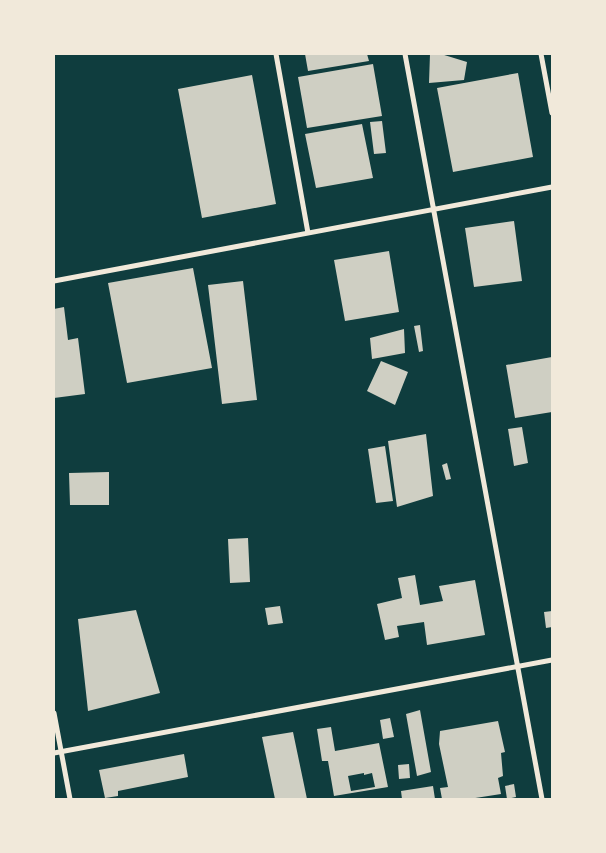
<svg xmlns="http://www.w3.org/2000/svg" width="606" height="853" font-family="Merriweather,serif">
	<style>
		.building { fill: #cfcfc3; fill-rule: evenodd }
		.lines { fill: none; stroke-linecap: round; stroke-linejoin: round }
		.minor { stroke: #f1e9da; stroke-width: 5 }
	</style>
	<rect width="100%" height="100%" fill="#0f3d3e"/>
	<!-- building -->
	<path class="building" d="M 305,54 L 367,54 L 369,61 L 308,71 Z
		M 430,54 L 441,54 L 467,62 L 464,80 L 429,83 Z
		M 373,64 L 382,116 L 307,128 L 298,77 Z
		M 518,73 L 533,157 L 453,172 L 437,88 Z
		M 252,75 L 276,204 L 202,218 L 178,89 Z
		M 382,121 L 386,153 L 374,154 L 370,122 Z
		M 362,124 L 373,178 L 316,188 L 305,134 Z
		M 514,221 L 522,281 L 474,287 L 465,228 Z
		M 389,251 L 399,312 L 345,321 L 334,260 Z
		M 193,268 L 212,368 L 127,383 L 108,283 Z
		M 243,281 L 257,400 L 222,404 L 208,285 Z
		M 64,307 L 68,340 L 78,338 L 85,394 L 54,398 L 54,309 Z
		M 420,325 L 423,351 L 419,352 L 414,326 Z
		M 404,329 L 405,353 L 372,359 L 370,338 Z
		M 552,357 L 552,412 L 515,418 L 506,365 Z
		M 381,361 L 408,372 L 395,405 L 367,391 Z
		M 522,427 L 528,463 L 514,466 L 508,429 Z
		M 426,434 L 433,496 L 397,507 L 388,441 Z
		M 385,446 L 393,501 L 376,503 L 368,449 Z
		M 447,463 L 451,479 L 446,480 L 442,465 Z
		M 109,472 L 109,505 L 70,505 L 69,473 Z
		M 248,538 L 250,582 L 230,583 L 228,539 Z
		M 415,575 L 420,605 L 443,601 L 439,586 L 475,580 L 485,635 L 427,645 L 424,622 L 397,626 L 399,637 L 385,640 L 377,604 L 402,598 L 398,578 Z
		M 280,606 L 283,623 L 268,625 L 265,608 Z
		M 136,610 L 160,693 L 88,711 L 78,619 Z
		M 552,611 L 552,627 L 546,628 L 544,612 Z
		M 420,710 L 431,772 L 417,776 L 406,714 Z
		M 390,718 L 394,737 L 383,739 L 380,720 Z
		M 498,721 L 505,752 L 501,753 L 503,776 L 498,778 L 501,794 L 469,799 L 442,799 L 440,788 L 448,787 L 439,744 L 440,731 Z
		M 331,727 L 335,751 L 379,743 L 388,787 L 334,796 L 328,761 L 322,761 L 317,729 ZM 364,773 L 364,775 L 372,773 L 375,787 L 351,791 L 348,776 Z
		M 293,732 L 307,799 L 275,799 L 262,737 Z
		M 184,754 L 188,777 L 118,791 L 118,796 L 105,798 L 99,770 Z
		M 409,764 L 410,778 L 399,779 L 398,765 Z
		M 514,784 L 516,797 L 507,799 L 505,786 Z
		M 433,786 L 435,799 L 402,799 L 401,791 Z"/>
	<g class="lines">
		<!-- minor -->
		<path class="minor" d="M 276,54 L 308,233
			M 405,54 L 542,799
			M 541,54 L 552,113
			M 54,281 L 552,187
			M 54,713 L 70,799
			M 54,753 L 552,660"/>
	</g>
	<!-- border -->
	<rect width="606" height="853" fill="none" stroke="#f1e9da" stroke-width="110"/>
</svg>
